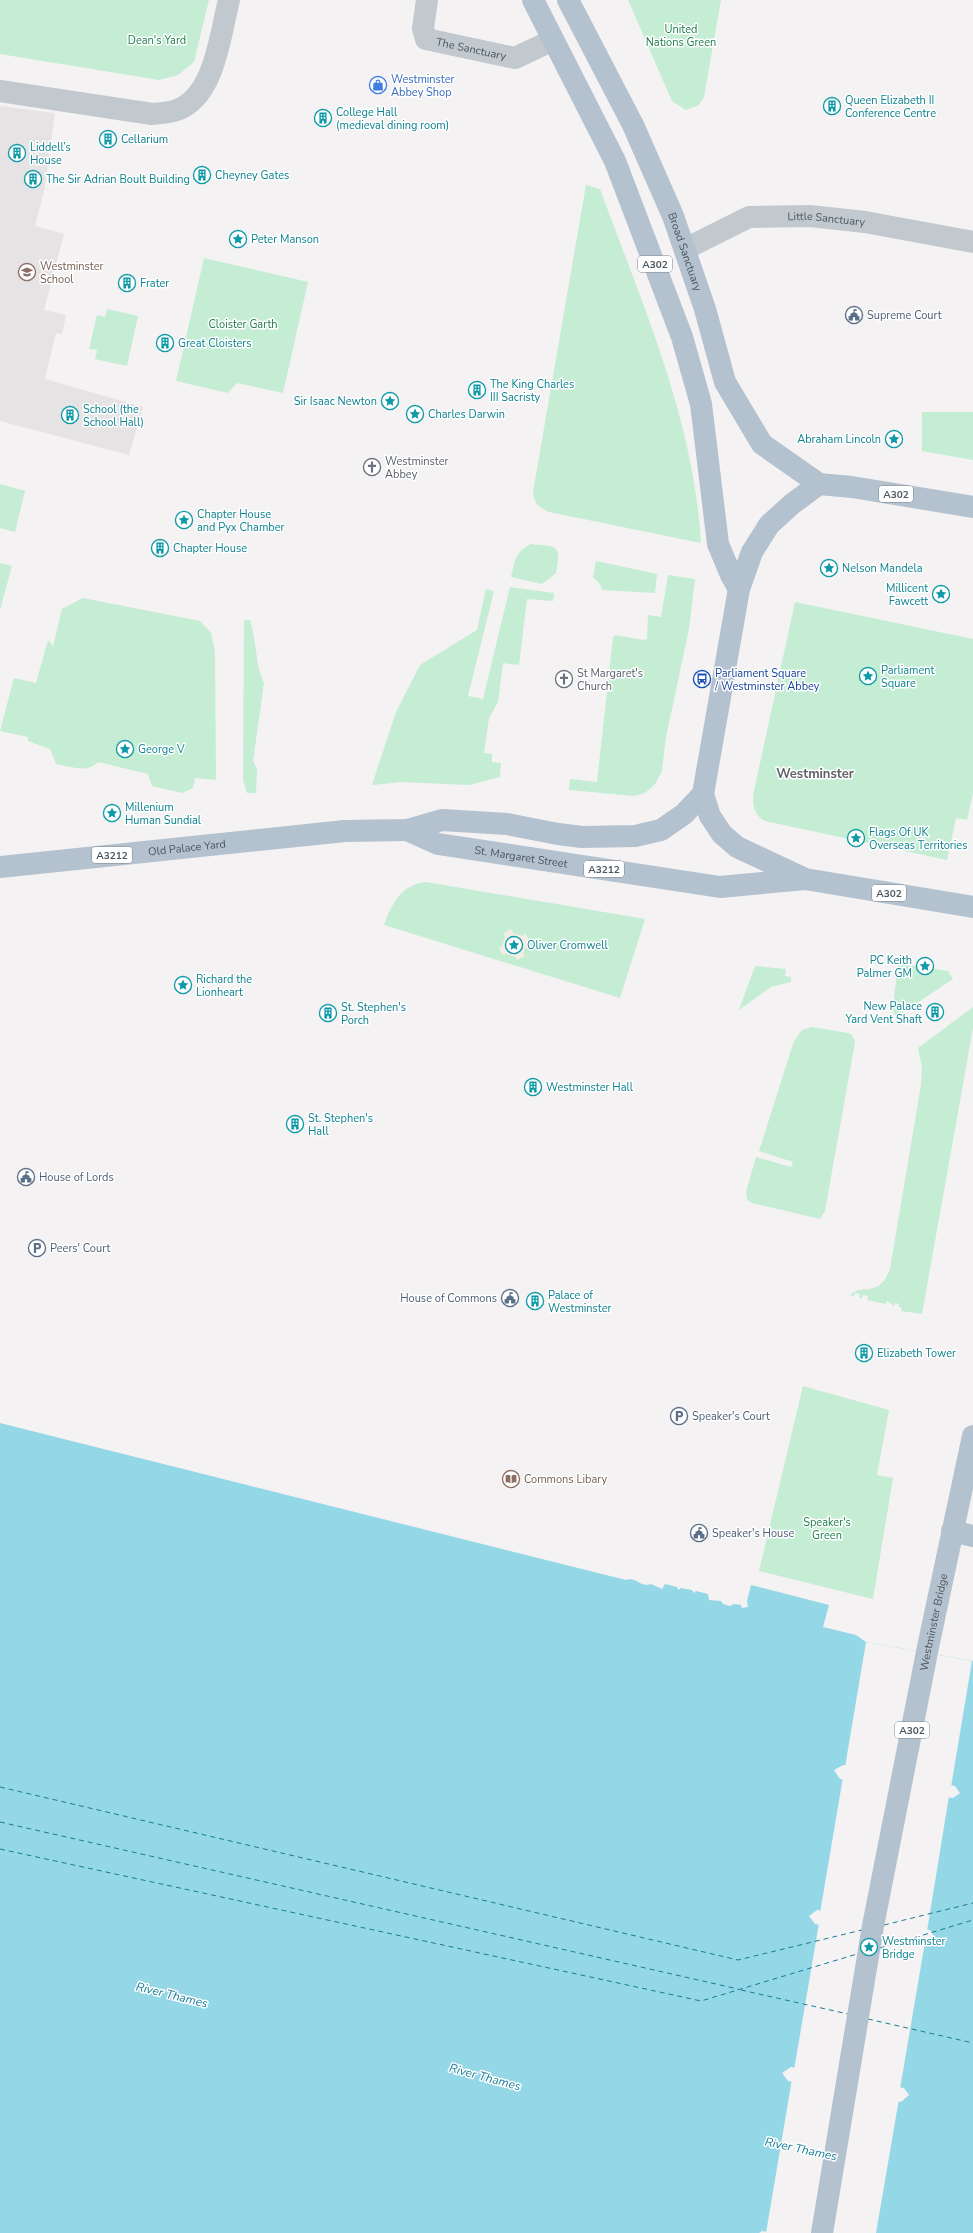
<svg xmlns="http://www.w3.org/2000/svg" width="973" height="2233" font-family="'Nunito Sans',sans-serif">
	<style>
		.education { fill: #e5e3e3 }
		.green { fill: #c4edd4 }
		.sand { fill: #f3eee4 }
		.water { fill: #94d7e7; fill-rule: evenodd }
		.pier { fill: #f4f2f2 }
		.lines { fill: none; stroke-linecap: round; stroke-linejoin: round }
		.ferry { stroke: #167d97; stroke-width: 1; stroke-dasharray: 5 4; stroke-linecap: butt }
		.minor { stroke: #c1c9cf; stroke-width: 22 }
		.major { stroke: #b4c1ce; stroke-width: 22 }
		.labels { text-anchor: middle; stroke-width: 3; stroke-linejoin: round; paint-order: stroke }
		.shield { fill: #fff; stroke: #80888e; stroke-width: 1 }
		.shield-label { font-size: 10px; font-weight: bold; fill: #4a555e }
		.park-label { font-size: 11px; fill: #1e7d4c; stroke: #fff }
		.street-label { font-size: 11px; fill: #4a555e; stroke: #fff }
		.shop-label { font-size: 11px; fill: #366cbe; stroke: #fff; text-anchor: start }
		.culture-label { font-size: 11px; fill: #0d838f; stroke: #fff; text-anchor: start }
		.education-label { font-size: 11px; fill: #785e54; stroke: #fff; text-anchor: start }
		.service-label { font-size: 11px; fill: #4e5e75; stroke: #fff; text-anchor: start }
		.worship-label { font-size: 11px; fill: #5b616d; stroke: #fff; text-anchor: start }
		.transit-label { font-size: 11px; fill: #164399; stroke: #fff; text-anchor: start }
		.water-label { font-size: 12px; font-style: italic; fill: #167d97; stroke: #fff }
		.quarter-label { font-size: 13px; font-weight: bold; fill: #5e6266; stroke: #fff }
	</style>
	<rect width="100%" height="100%" fill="#f4f2f2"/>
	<!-- education -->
	<path class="education" d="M 0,106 L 55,113 L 44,191 L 35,226 L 64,234 L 44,310 L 66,315 L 62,334 L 56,333 L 45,379 L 143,407 L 129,455 L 0,421 Z"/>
	<!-- green -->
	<path class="green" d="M 0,0 L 209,0 L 194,62 L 178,75 L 159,80 L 0,54 Z
		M 628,0 L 721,0 L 704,97 L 699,105 L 686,110 L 672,101 Z
		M 586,185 L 600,189 C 642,304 694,419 701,543 L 549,512 C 538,507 535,504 533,492 Z
		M 204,258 L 308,282 L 283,393 L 237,383 L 228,393 L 176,381 Z
		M 107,309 L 138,316 L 127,366 L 95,359 L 97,350 L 89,349 L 97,315 L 105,317 Z
		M 922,412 L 973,412 L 973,460 L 922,451 Z
		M 0,484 L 25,491 L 15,532 L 0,528 Z
		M 531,544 C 558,547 561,544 556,573 L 542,584 L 511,577 C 515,561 515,552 531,544 Z
		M 596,561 L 657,574 L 655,593 L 602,590 L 600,584 L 593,577 Z
		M 0,563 L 12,566 L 0,610 Z
		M 668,575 L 695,579 L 689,629 L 666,737 L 662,771 L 655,784 L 645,793 L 634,796 L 569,790 L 570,779 L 597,782 L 613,637 L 615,635 L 644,640 L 647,639 L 648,615 L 661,617 Z
		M 510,587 L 554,593 L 553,601 L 527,599 L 519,665 L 503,663 L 498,702 L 489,718 L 484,753 L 492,754 L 492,762 L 501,763 L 500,777 L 469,785 L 403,782 L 372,785 L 396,712 L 420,665 L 477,630 L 486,589 L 494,591 L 468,696 L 483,699 Z
		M 83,598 L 200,621 L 211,633 L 215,651 L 216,780 L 195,778 L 193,788 L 182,793 L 152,786 L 148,774 L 98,762 C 87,774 70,766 56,764 L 50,749 L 28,741 L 28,737 L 0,731 L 14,678 L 36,683 L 48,640 L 53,646 L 62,609 Z
		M 795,602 L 973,639 L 973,793 L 967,820 L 956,818 L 947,860 L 765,821 C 753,815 752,803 754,791 Z
		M 244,620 L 250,620 C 256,639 256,668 264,683 L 253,761 L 257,769 L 256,793 L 247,793 L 243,780 Z
		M 426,882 L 645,919 L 620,998 L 384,925 C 392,903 401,885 426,882 Z
		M 898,963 L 948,971 L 953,979 L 896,1017 L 890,1004 L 894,999 Z
		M 755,966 L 786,969 L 785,976 L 791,977 L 791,982 L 771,987 L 739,1010 Z
		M 973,1007 L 973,1028 L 922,1314 L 901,1311 L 902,1308 L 899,1307 L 899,1304 L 895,1303 L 894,1306 L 887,1301 L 886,1304 L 867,1300 L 868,1296 L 863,1295 L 862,1298 L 859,1298 L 860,1294 L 855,1293 L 854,1296 L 850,1295 C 862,1283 879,1299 890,1269 L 921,1085 L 922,1067 L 918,1048 Z
		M 812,1027 L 848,1033 L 852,1035 L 855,1042 L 825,1211 L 820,1219 L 752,1203 L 747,1200 L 746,1192 L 756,1157 L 791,1167 L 793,1162 L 759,1151 L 794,1041 L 802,1030 Z
		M 803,1386 L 889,1410 L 877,1475 L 893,1478 L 873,1599 L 759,1571 Z"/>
	<!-- sand -->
	<path class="sand" d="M 511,929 L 513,933 L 522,936 L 526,934 L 530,942 L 527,944 L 523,953 L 525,956 L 517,960 L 516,957 L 506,954 L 503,955 L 499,948 L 502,946 L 505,937 L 504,933 Z"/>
	<!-- water -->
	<path class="water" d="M 0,1423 L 626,1580 L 631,1579 C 639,1581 643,1587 651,1584 L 662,1589 L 665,1584 L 677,1587 L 678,1590 L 681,1588 L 692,1590 L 694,1593 L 696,1591 L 708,1594 L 709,1600 L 721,1601 L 723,1604 L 730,1606 L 734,1604 L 741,1605 L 742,1608 L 748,1607 L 747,1601 L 751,1585 L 829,1605 L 823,1627 L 856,1635 L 866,1642 L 973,1661 L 973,2233 L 775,2233 L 762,2231 L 759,2233 L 0,2233 ZM 843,1765 L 955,1786 L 960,1793 L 953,1798 L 840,1779 L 834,1770 ZM 817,1910 L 930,1930 L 935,1938 L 927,1944 L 815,1924 L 809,1916 ZM 791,2067 L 904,2088 L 909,2095 L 901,2102 L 788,2081 L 782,2073 Z"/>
	<!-- pier -->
	<path class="pier" d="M 866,1642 L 972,1661 L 951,1787 L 845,1767 Z
		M 843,1777 L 949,1796 L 927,1931 L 820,1913 Z
		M 819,1923 L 925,1942 L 900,2089 L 794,2070 Z
		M 792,2079 L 899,2099 L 876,2233 L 766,2233 Z"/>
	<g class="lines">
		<!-- ferry -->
		<path class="ferry" d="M 0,1787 L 738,1960 L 862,1930
			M 0,1822 L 738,1989
			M 0,1849 L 701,2001 L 857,1954
			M 884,1925 L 973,1903
			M 880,1948 L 973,1920
			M 741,1990 L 848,2014
			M 868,2019 L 973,2043"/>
		<!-- minor -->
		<g class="minor">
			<path id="s1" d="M 427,0 L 423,28 L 426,39 L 515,58 L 553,40"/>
			<path d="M 0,91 L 152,114 C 160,113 169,113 177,110 C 215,96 220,35 229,0"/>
			<path id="s2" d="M 685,249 L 749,217 L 810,216 L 865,222 L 973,242"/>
		</g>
		<!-- major -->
		<g class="major">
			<path d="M 533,0 L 615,161 L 682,337 L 701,404 L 718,544 L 731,575 L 739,589"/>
			<path id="s3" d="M 568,0 L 633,125 L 673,216 L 705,309 L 725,382 L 762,444 L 819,484"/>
			<path d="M 973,507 L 852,487 L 819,484 L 792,504 L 769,525 L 752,552 L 739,589 L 703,794 L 710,816 L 722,834 L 737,847 L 805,879 L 973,907"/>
			<path id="s4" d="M 407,830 L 438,844 L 720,887 L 805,879"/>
			<path id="s5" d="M 0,867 L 345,831 L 407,830 L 442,820 L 507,824 L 558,834 L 582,837 L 635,836 L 661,830 L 684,814 L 703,794"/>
			<path d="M 952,1531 L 973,1536"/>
			<path id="s6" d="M 822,2233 L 873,1926 L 928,1647 L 973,1436"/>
		</g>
	</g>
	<!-- icons -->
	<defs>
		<g id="shop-ring" transform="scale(0.9)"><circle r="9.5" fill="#fff" stroke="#3f7fe0" stroke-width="1.5"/><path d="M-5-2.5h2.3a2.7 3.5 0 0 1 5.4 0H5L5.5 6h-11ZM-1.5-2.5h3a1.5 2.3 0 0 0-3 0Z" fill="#3f7fe0"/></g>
		<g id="building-ring" transform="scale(0.9)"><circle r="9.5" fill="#fff" stroke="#0f9aa8" stroke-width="1.5"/><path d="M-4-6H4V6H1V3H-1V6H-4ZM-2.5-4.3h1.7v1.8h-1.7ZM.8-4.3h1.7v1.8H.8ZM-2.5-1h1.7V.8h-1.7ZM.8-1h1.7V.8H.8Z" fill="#0f9aa8"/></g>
		<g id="sight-ring" transform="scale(0.9)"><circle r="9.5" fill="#fff" stroke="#0f9aa8" stroke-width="1.5"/><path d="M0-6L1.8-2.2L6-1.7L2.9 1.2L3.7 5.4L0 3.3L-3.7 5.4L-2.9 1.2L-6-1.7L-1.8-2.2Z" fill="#0f9aa8"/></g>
		<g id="school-ring" transform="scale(0.9)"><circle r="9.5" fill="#fff" stroke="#8d6e63" stroke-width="1.5"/><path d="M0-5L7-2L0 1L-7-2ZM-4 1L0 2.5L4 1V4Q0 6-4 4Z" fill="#8d6e63"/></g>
		<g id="civic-ring" transform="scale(0.9)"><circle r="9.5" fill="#fff" stroke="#5c6f8a" stroke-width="1.5"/><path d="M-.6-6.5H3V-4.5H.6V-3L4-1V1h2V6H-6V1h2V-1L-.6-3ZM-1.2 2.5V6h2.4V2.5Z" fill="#5c6f8a"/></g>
		<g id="church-ring" transform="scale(0.9)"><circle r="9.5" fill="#fff" stroke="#6b7280" stroke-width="1.5"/><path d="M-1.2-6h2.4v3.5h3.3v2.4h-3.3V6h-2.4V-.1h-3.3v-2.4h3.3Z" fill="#6b7280"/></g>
		<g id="bus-ring" transform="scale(0.9)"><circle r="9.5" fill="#fff" stroke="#1a4fb4" stroke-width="1.5"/><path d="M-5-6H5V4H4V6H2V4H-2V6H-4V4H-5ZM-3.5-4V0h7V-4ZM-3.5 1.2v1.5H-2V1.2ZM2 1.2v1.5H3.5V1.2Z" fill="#1a4fb4"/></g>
		<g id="parking-ring" transform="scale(0.9)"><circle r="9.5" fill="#fff" stroke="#5c6f8a" stroke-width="1.5"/><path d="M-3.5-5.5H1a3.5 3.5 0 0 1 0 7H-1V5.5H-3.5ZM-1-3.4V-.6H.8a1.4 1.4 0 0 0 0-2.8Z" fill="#5c6f8a"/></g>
		<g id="library-ring" transform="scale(0.9)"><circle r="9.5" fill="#fff" stroke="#8d6e63" stroke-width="1.5"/><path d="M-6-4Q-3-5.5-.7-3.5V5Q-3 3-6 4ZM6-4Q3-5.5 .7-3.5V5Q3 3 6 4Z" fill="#8d6e63"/></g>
	</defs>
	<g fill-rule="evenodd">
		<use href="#shop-ring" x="378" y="85"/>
		<use href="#building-ring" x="832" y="106"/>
		<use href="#building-ring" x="323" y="118"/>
		<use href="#building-ring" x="108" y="139"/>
		<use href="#building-ring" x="17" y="153"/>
		<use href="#building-ring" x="202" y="175"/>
		<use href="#building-ring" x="33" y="179"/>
		<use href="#sight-ring" x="238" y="239"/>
		<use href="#school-ring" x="27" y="272"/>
		<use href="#building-ring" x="127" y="283"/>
		<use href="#civic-ring" x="854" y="315"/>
		<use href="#building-ring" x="165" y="343"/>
		<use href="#building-ring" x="477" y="390"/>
		<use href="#sight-ring" x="390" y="401"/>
		<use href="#sight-ring" x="415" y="414"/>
		<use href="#building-ring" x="70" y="415"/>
		<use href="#sight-ring" x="894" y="439"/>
		<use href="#church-ring" x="372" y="467"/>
		<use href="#sight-ring" x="184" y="520"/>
		<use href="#building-ring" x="160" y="548"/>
		<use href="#sight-ring" x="829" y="568"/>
		<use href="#sight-ring" x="941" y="594"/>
		<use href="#sight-ring" x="868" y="676"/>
		<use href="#church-ring" x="564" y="679"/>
		<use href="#bus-ring" x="702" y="679"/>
		<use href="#sight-ring" x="125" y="749"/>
		<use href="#sight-ring" x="112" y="813"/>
		<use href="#sight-ring" x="856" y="838"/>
		<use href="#sight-ring" x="514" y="945"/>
		<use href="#sight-ring" x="925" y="966"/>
		<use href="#sight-ring" x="183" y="985"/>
		<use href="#building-ring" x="935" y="1012"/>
		<use href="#building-ring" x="328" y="1013"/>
		<use href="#building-ring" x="533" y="1087"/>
		<use href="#building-ring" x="295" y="1124"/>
		<use href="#civic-ring" x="26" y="1177"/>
		<use href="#parking-ring" x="37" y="1248"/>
		<use href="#civic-ring" x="510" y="1298"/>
		<use href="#building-ring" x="535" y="1301"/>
		<use href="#building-ring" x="864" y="1353"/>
		<use href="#parking-ring" x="679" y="1416"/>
		<use href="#library-ring" x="511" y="1479"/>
		<use href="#civic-ring" x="699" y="1533"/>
		<use href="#sight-ring" x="869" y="1947"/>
	</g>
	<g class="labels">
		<!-- shield labels -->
		<g class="shield">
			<rect x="638" y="256" width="34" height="16" rx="3"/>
			<rect x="879" y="486" width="34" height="16" rx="3"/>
			<rect x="92" y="847" width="40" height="16" rx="3"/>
			<rect x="584" y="861" width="40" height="16" rx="3"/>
			<rect x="872" y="885" width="34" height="16" rx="3"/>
			<rect x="895" y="1722" width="34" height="16" rx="3"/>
		</g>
		<g class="shield-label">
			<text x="655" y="268">A302</text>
			<text x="896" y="498">A302</text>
			<text x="112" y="859">A3212</text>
			<text x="604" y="873">A3212</text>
			<text x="889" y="897">A302</text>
			<text x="912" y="1734">A302</text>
		</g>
		<!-- park labels -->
		<g class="park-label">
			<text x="681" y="33">United<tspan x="681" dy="13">Nations Green</tspan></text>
			<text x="157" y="44">Dean's Yard</text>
			<text x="243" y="328">Cloister Garth</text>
			<text x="827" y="1526">Speaker's<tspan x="827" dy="13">Green</tspan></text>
		</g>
		<!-- street labels -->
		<g class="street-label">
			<text dy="4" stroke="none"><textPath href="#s1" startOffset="86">The Sanctuary</textPath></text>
			<text dy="4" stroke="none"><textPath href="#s2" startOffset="149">Little Sanctuary</textPath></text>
			<text dy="4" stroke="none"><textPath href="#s3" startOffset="278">Broad Sanctuary</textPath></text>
			<text dy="4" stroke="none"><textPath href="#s5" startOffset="188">Old Palace Yard</textPath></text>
			<text dy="4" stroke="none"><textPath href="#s4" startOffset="118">St. Margaret Street</textPath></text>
			<text dy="4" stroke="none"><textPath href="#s6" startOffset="621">Westminster Bridge</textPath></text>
		</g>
		<!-- shop labels -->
		<g class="shop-label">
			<text x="391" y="83">Westminster<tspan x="391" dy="13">Abbey Shop</tspan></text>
		</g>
		<!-- culture labels -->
		<g class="culture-label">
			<text x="845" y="104">Queen Elizabeth II<tspan x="845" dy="13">Conference Centre</tspan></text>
			<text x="336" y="116">College Hall<tspan x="336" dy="13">(medieval dining room)</tspan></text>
			<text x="121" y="143">Cellarium</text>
			<text x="30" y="151">Liddell’s<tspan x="30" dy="13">House</tspan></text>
			<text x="215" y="179">Cheyney Gates</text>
			<text x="46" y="183">The Sir Adrian Boult Building</text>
			<text x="251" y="243">Peter Manson</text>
			<text x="140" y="287">Frater</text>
			<text x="178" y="347">Great Cloisters</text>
			<text x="490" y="388">The King Charles<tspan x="490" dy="13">III Sacristy</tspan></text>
			<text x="377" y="405" text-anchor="end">Sir Isaac Newton</text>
			<text x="83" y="413">School (the<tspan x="83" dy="13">School Hall)</tspan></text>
			<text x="428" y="418">Charles Darwin</text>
			<text x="881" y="443" text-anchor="end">Abraham Lincoln</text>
			<text x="197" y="518">Chapter House<tspan x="197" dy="13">and Pyx Chamber</tspan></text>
			<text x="173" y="552">Chapter House</text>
			<text x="842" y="572">Nelson Mandela</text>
			<text x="928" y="592" text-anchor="end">Millicent<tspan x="928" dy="13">Fawcett</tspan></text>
			<text x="881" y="674">Parliament<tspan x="881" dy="13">Square</tspan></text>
			<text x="138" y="753">George V</text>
			<text x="125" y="811">Millenium<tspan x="125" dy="13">Human Sundial</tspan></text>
			<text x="869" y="836">Flags Of UK<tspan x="869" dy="13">Overseas Territories</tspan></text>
			<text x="527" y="949">Oliver Cromwell</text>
			<text x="912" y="964" text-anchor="end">PC Keith<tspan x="912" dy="13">Palmer GM</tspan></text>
			<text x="196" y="983">Richard the<tspan x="196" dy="13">Lionheart</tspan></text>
			<text x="922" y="1010" text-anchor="end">New Palace<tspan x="922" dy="13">Yard Vent Shaft</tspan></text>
			<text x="341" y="1011">St. Stephen's<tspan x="341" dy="13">Porch</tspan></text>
			<text x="546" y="1091">Westminster Hall</text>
			<text x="308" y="1122">St. Stephen's<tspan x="308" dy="13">Hall</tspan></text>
			<text x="548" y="1299">Palace of<tspan x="548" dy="13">Westminster</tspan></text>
			<text x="877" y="1357">Elizabeth Tower</text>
			<text x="882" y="1945">Westminster<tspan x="882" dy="13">Bridge</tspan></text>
		</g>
		<!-- education labels -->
		<g class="education-label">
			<text x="40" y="270">Westminster<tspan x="40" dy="13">School</tspan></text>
			<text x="524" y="1483">Commons Libary</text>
		</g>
		<!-- service labels -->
		<g class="service-label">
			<text x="867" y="319">Supreme Court</text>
			<text x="39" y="1181">House of Lords</text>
			<text x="50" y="1252">Peers' Court</text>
			<text x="497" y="1302" text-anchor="end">House of Commons</text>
			<text x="692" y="1420">Speaker's Court</text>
			<text x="712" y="1537">Speaker's House</text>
		</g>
		<!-- worship labels -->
		<g class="worship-label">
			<text x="385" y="465">Westminster<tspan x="385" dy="13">Abbey</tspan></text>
			<text x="577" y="677">St Margaret's<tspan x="577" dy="13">Church</tspan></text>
		</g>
		<!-- transit labels -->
		<g class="transit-label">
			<text x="715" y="677">Parliament Square<tspan x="715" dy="13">/ Westminster Abbey</tspan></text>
		</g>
		<!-- water labels -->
		<g class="water-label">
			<text transform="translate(172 1995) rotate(14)" y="4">River Thames</text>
			<text transform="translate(485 2077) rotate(15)" y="4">River Thames</text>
			<text transform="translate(801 2149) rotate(12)" y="4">River Thames</text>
		</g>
		<!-- quarter labels -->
		<g class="quarter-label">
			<text x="815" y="778">Westminster</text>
		</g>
	</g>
</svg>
